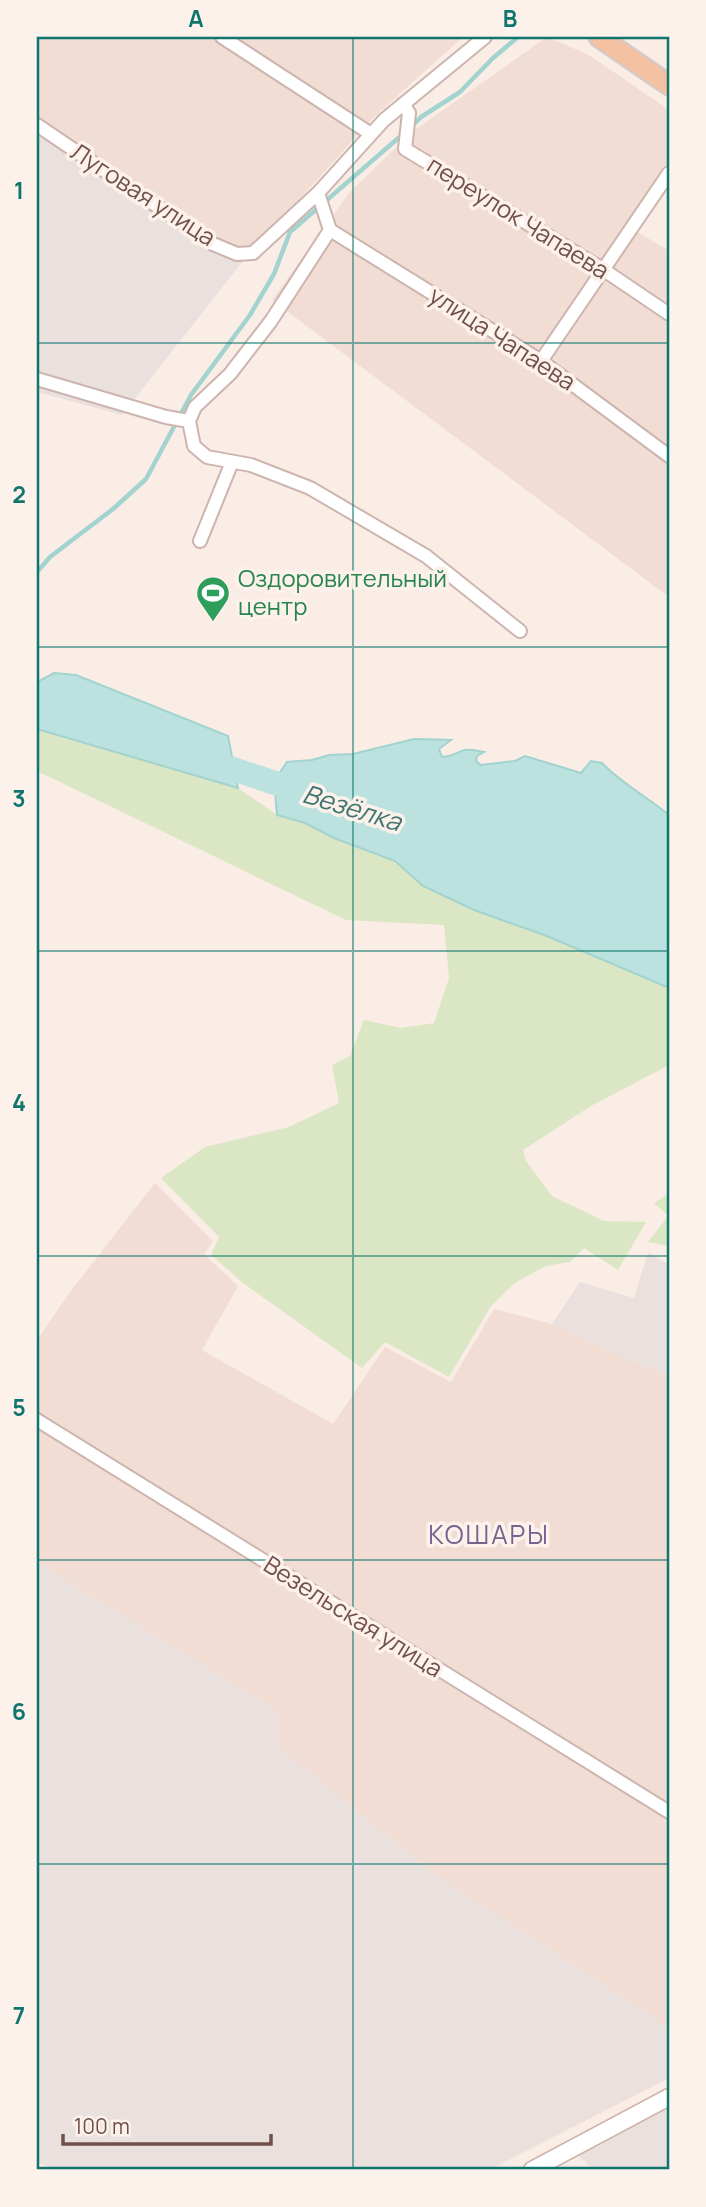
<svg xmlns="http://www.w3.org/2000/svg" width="706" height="2207" font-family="Manrope,sans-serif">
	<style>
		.residential { fill: #f1ddd4 }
		.industrial { fill: #eae1df }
		.green { fill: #dbe7c4 }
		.water { fill: #bbe2de; stroke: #a2d3cf; stroke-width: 2 }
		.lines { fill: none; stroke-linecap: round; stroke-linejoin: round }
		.stream { stroke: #a2d3cf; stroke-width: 4.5 }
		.river { stroke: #bbe2de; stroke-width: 24 }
		.street-casing { stroke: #cdb5af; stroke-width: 16 }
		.secondary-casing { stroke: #d0b3ad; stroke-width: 19 }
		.primary-casing { stroke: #d4cac9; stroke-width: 23 }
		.street { stroke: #fff; stroke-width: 12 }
		.secondary { stroke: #fff; stroke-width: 16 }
		.primary { stroke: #f4c1a2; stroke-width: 19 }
		.grid { fill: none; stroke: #0f766e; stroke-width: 2; stroke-opacity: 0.55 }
		.labels { text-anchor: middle; stroke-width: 7; stroke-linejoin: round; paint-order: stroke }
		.street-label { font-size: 24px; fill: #71504c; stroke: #fdf1eb }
		.leisure-label { font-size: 24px; fill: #27864d; stroke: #fdf1eb; text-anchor: start }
		.water-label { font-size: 26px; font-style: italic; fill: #417671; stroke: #fdf1eb }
		.neighbourhood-label { font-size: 26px; letter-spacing: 2px; fill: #75648d; stroke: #fdf1eb }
		.neatline { fill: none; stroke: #0f766e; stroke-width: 2.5 }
		.grid-label { font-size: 23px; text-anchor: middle; font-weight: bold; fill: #0f766e }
	</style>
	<rect width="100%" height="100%" fill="#faede5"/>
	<!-- residential -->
	<path class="residential" d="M 37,37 L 463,37 L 375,116 L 243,261 L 37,115 Z
		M 547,37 L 589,55 L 669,110 L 669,186 L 638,232 L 669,251 L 669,597 L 272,300 L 349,193 L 412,132 Z
		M 155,1183 L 213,1241 L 204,1254 L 238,1286 L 202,1350 L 333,1424 L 385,1347 L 451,1382 L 494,1309 L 552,1324 L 669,1377 L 669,2028 L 437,1876 L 279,1748 L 277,1711 L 37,1563 L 37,1340 L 70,1292 Z"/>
	<!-- industrial -->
	<path class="industrial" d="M 37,115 L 243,261 L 122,415 L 37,392 Z
		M 648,1252 L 669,1265 L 669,1377 L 552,1324 L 580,1282 L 634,1298 Z
		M 37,1563 L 277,1711 L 279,1748 L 437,1876 L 669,2028 L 669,2078 L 489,2170 L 55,2170 L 37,2162 Z
		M 669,2107 L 669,2170 L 593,2170 L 578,2155 Z"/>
	<!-- green -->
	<path class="green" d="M 37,729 L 238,788 L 277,815 L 301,822 L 375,855 L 395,861 L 423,886 L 474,910 L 547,936 L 669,988 L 669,1065 L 591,1106 L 523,1150 L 526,1161 L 552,1196 L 604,1221 L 646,1222 L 618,1270 L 584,1248 L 570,1262 L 546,1266 L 516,1282 L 491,1306 L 449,1377 L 385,1342 L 362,1368 L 243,1283 L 211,1255 L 219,1237 L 161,1178 L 205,1147 L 289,1127 L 339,1103 L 332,1065 L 350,1056 L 364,1020 L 401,1028 L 434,1023 L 449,978 L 444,925 L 346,920 L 37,771 Z
		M 669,1193 L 669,1246 L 648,1242 L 668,1216 L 654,1203 Z"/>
	<!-- water -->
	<path class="water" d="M 54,673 L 76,675 L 228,736 L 238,788 L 37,729 L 37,682 Z
		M 414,739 L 451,740 L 439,749 L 442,757 C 455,756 456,752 465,750 C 471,749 478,751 484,752 L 477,756 L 476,761 L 481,765 L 515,761 L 525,756 L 581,773 L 591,761 L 602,763 C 622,784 649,798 669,815 L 669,988 L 547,936 L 474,910 L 423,886 L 395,861 L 334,838 L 305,823 L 277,815 L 274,781 L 287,762 L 312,760 L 329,755 L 353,754 Z"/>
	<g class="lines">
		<!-- stream -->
		<path class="stream" d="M 410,128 L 421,117 L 460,92 L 493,58 L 518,37
			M 37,572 L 50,557 L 113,509 L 146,479 L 191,395 L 250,315 L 274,274 L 290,232 L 403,134"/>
		<!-- river -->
		<path class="river" d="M 203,759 L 305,793"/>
		<!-- street casing -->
		<g class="street-casing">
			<path id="street" d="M 222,37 L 371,134
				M 403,104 L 409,113 L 405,149 L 604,270 L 669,314
				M 37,125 L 213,244 L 237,254 L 253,253 L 318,193 L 384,120 L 485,37
				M 318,193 L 330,230
				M 330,230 L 271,321 L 230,374 L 195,407 L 189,421 L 194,446 L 207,457 L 251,465 L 310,488 L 426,556 L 520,631
				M 330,230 L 541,361 L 669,456
				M 541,361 L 669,173
				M 37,379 L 166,417 L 189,421
				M 200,541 L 232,462
				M 37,1420 L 669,1812"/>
		</g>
		<!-- secondary casing -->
		<g class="secondary-casing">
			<path id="secondary" d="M 532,2170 L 669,2097"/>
		</g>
		<!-- primary casing -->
		<g class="primary-casing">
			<path id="primary" d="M 599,37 L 669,85"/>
		</g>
		<!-- street -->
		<use href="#street" class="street"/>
		<!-- secondary -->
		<use href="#secondary" class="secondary"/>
		<!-- primary -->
		<use href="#primary" class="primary"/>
	</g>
	<!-- grid -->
	<path class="grid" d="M 353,37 L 353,2170M 37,343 L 669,343M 37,647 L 669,647M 37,951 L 669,951M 37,1256 L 669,1256M 37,1560 L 669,1560M 37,1864 L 669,1864"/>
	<!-- icons -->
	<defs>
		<g id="stadium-pin" transform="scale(1.75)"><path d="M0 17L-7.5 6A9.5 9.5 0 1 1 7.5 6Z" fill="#2e9e5b" stroke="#fdf1eb"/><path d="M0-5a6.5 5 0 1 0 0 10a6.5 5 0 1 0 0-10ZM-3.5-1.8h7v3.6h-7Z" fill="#fff"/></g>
	</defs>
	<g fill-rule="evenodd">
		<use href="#stadium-pin" x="213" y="593"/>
	</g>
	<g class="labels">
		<!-- street labels -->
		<g class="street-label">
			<text transform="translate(143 195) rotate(33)" y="8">Луговая улица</text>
			<text transform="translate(518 218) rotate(32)" y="8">переулок Чапаева</text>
			<text transform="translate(502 339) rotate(33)" y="8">улица Чапаева</text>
			<text transform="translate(353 1617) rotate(32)" y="8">Везельская улица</text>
		</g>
		<!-- leisure labels -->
		<g class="leisure-label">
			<text x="238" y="587">Оздоровительный<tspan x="238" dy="28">центр</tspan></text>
		</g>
		<!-- water labels -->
		<g class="water-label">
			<text transform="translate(352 808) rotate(17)" y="9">Везёлка</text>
		</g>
		<!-- neighbourhood labels -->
		<g class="neighbourhood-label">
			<text x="489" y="1544">КОШАРЫ</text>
		</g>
	</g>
	<!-- border -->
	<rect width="706" height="2207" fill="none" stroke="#fdf1eb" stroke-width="77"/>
	<!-- scale -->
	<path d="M63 2134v10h208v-10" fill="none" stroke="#71504c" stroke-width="3.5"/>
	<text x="74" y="2134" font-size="21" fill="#71504c" stroke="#fdf1eb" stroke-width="5" paint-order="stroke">100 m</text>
	<rect x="38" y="38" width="630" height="2130" class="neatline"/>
	<g class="grid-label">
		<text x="196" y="27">A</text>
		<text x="510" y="27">B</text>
		<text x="19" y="199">1</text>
		<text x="19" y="503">2</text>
		<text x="19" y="807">3</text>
		<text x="19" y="1111">4</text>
		<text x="19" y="1416">5</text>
		<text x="19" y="1720">6</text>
		<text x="19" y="2024">7</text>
	</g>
</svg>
